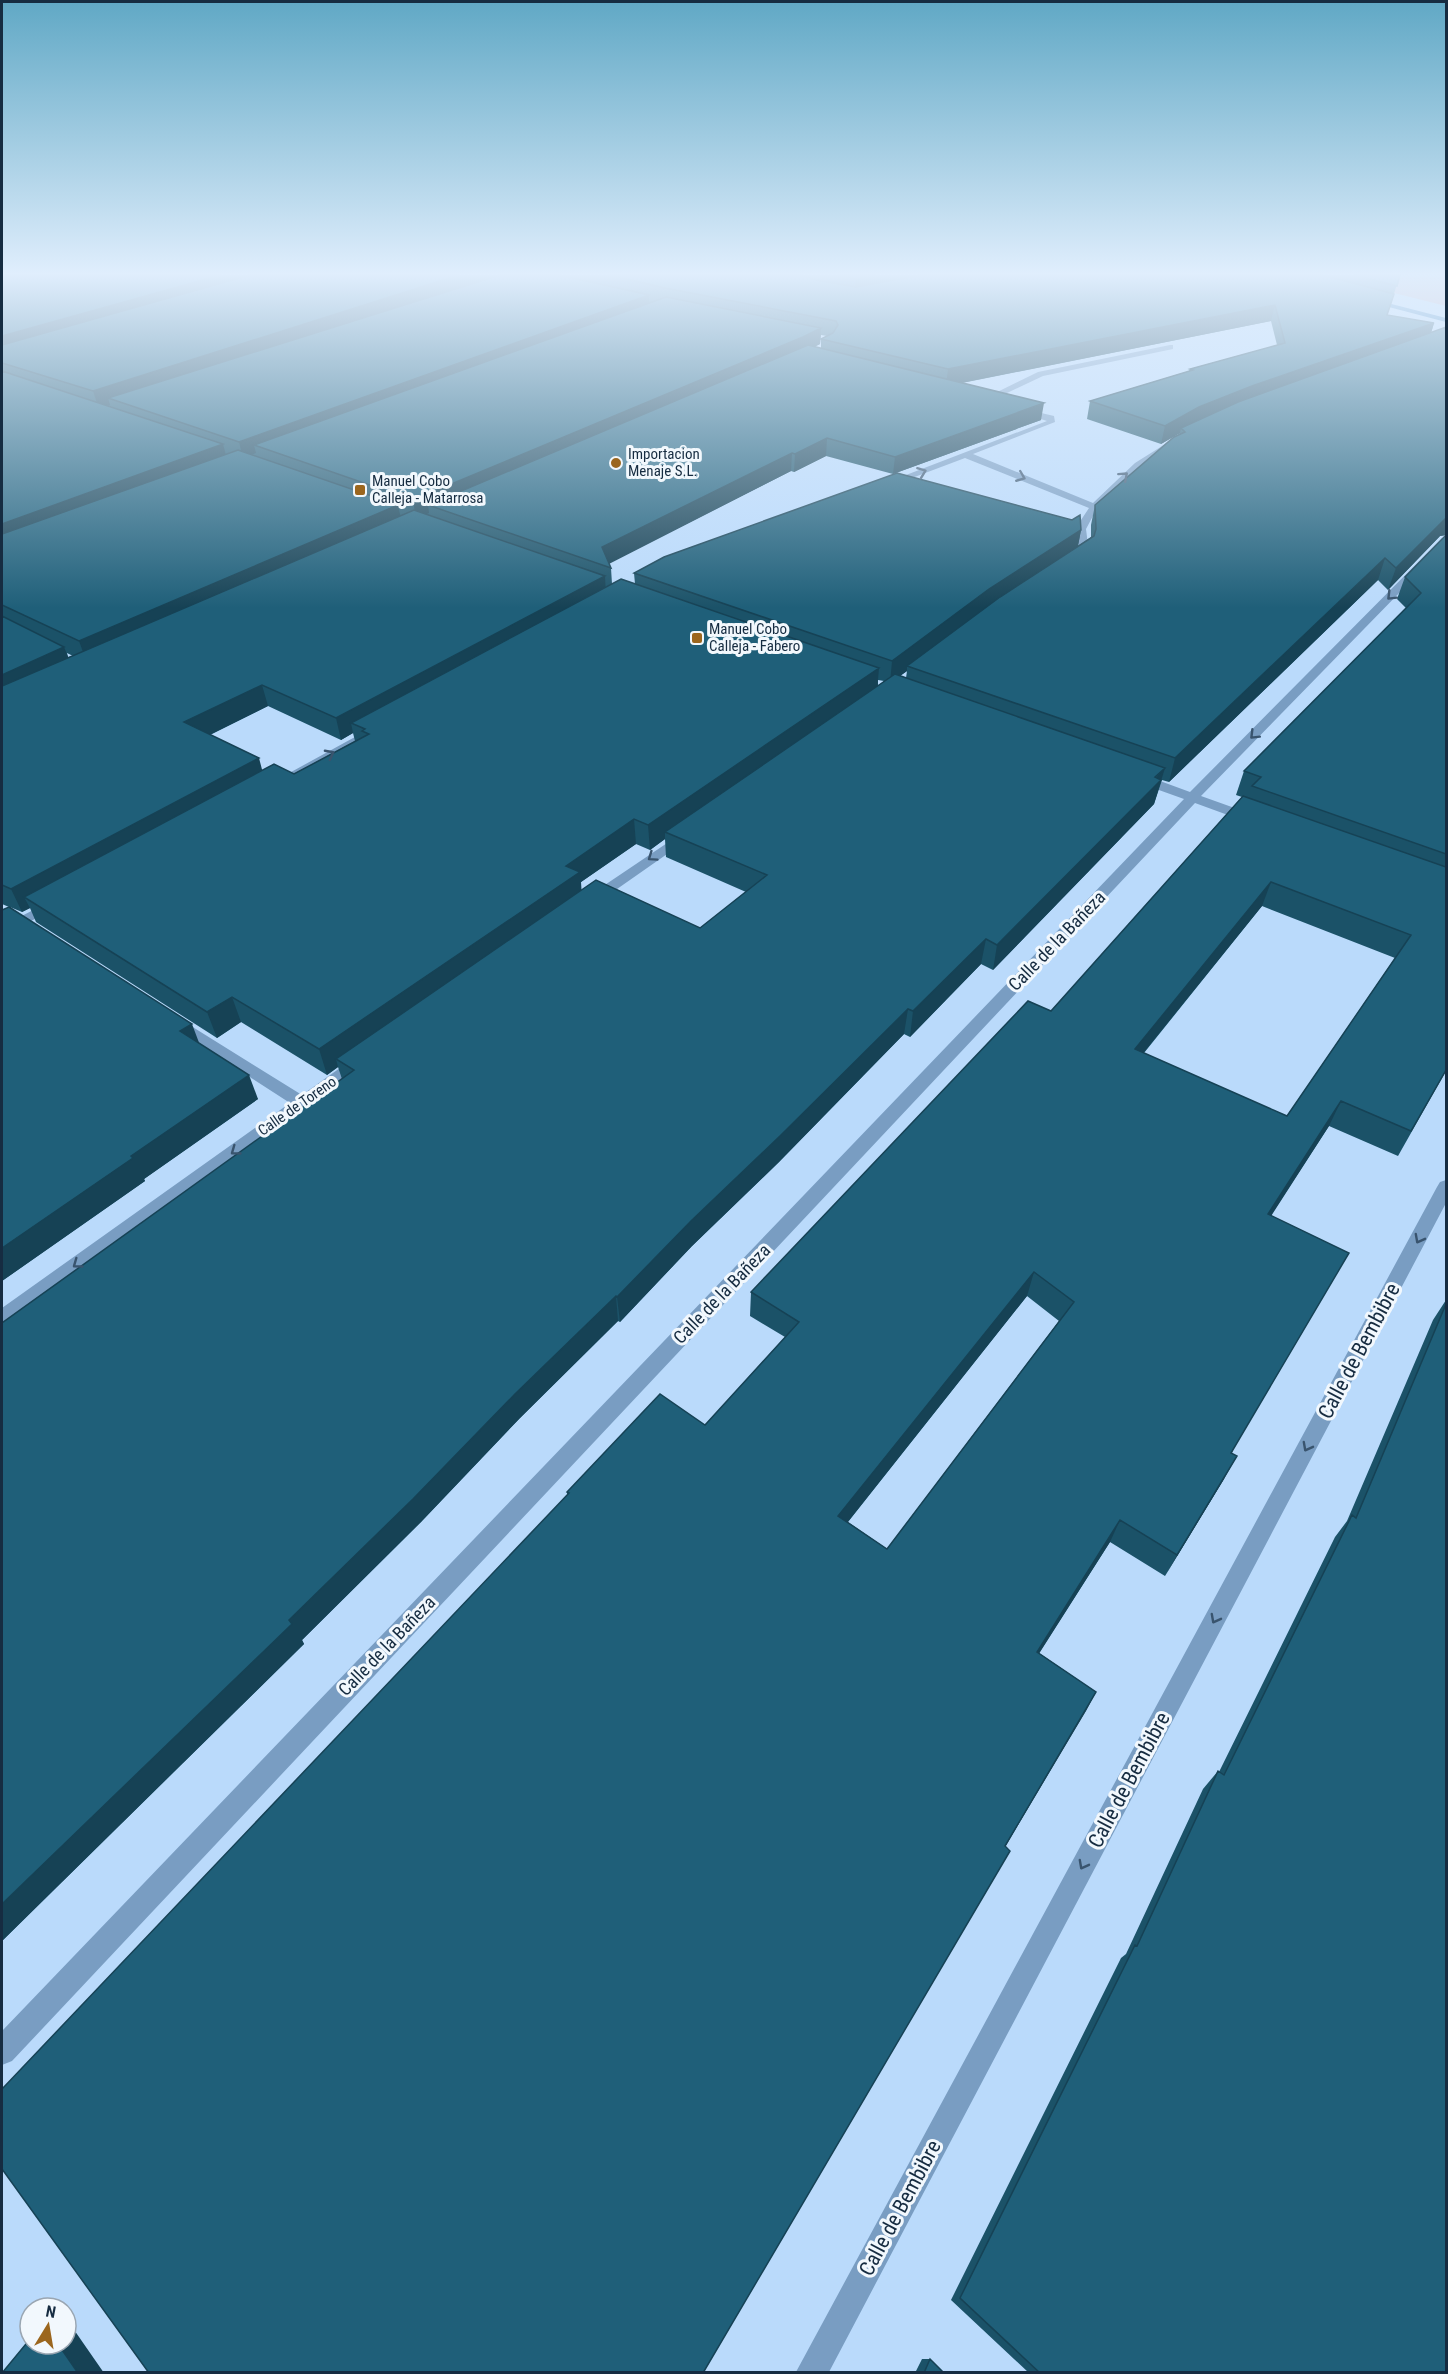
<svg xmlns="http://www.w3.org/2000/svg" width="1448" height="2374" font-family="'Roboto Condensed',sans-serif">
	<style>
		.green { fill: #d2a4aa }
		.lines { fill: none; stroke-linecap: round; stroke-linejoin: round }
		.minor { fill: #799dc2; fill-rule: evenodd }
		.major { fill: #1a6aac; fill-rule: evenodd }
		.wall { fill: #1b5268; fill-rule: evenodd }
		.shaded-wall { fill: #164255 }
		.building { fill: #1f5f79; stroke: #164255; stroke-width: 1.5; fill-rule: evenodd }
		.oneway { stroke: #39546e }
		.poi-dot { fill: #9b661e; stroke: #f2f8fd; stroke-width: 2 }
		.labels { text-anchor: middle; stroke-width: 6; stroke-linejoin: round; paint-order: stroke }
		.far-poi-label { font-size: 15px; fill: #162c41; stroke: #f2f8fd; text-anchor: start }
		.far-street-label { font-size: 15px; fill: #162c41; stroke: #f2f8fd }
		.street-label { font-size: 18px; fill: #162c41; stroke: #f2f8fd }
		.near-street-label { font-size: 21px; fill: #162c41; stroke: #f2f8fd }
	</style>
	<rect width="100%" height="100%" fill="#badafb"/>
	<!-- green -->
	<path class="green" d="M 1322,275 L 1446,275 L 1446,306 Z"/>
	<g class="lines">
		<!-- minor -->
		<path class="minor" d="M 1170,345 L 1173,345 L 1173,349 L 1043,376 L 988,402 L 981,400 L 1038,372 Z
			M 1016,407 L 1054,416 L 1055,422 L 973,454 L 1093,503 L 1135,463 L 1178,436 L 1185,438 L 1141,467 L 1094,514 L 1086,529 L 1089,553 L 1072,564 L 1067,561 L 1079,552 L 1077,526 L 1089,508 L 965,458 L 888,487 L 880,485 L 1047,421 L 1016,411 Z
			M 1446,537 L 1446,545 L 1201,796 L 1257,816 L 1259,819 L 1257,822 L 1247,822 L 1195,803 L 12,2061 L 2,2065 L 2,2031 L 1184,799 L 1131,780 L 1130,777 L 1131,774 L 1141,774 L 1190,792 L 1442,538 Z
			M 375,726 L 381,730 L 379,733 L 293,780 L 283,780 L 282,777 Z
			M 685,831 L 692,835 L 690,838 L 597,903 L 587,903 L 585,900 L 587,897 Z
			M 53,900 L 58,901 L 60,904 L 58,907 L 2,936 L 2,926 Z
			M 175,1016 L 302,1095 L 354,1058 L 366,1058 L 368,1062 L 9,1324 L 2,1326 L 2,1308 L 290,1103 L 169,1025 L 167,1021 L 169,1017 Z
			M 1446,1180 L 1446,1203 L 829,2372 L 796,2372 L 1437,1187 L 1440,1182 Z"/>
		<!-- major -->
		<path class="major" d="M 1368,298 L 1446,318 L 1446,322 L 1366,301 Z"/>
	</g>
	<!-- wall -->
	<path class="wall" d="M 2,275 L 1400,275 L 1387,315 L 1434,323 L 1431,333 L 1446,327 L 1446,1071 L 1398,1156 L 1329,1126 L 1271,1215 L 1232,1454 L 1224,1479 L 1165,1576 L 1110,1542 L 1039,1653 L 1096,1692 L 1005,1847 L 567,1495 L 567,1492 L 705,1425 L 785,1337 L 750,1316 L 751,1292 L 1051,1011 L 1242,797 L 1236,795 L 1244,771 L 1406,608 L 1397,599 L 1405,577 L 1446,535 L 1440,536 L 1388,590 L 1378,580 L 1169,782 L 1162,780 L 1154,804 L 993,970 L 981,964 L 910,1037 L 904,1034 L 779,1162 L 692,1246 L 620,1322 L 618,1321 L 520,1418 L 421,1522 L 302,1640 L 304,1644 L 2,1941 L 342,1079 L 338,1067 L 327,1075 L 241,1022 L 217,1038 L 36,922 L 30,908 L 22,912 L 10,907 L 199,1044 L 258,1099 L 144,1179 L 145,1181 L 2,1281 L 2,910 L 9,907 L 2,904 ZM 1271,321 L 1277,345 L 1190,369 L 1189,371 L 1090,401 L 1087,419 L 1161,444 L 1180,433 L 1095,505 L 1091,525 L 1091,537 L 1078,546 L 1081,530 L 1072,520 L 634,573 L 635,584 L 612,584 L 611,568 L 609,563 L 791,471 L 794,472 L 826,456 L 893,474 L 1041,420 L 962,383 ZM 821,335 L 827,336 L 821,339 L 821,349 L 814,347 L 820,344 ZM 67,653 L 73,656 L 68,657 ZM 907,671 L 906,678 L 900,676 ZM 878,680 L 884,681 L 878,686 ZM 268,706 L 341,740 L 353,733 L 355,741 L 294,774 L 262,770 L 210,735 ZM 665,839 L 666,857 L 746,892 L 700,928 L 581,890 L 581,882 L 636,844 L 650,850 ZM 1262,906 L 1395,958 L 1287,1116 L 1144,1053 ZM 1027,1296 L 1059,1321 L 887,1549 L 848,1522 Z
		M 1446,1300 L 1446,2373 L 1029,2373 L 951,2300 L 1121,1958 L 1126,1954 L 1203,1789 L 1218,1771 L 1219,1772 L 1335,1537 L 1347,1521 L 1433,1320 Z
		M 922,2359 L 930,2359 L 944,2373 L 915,2373 Z"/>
	<!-- shaded-wall -->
	<path class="shaded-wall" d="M 221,275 L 278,275 L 2,355 L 2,336 Z
		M 459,275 L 509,275 L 108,398 L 110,405 L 99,409 L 93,391 Z
		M 876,275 L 958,275 L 855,295 L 856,279 Z
		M 649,295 L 649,309 L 254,445 L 256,453 L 243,458 L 239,442 Z
		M 1275,305 L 1271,321 L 946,386 L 948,369 Z
		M 1434,323 L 1429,340 L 1181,428 L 1180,433 L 1161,444 L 1165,426 L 1199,407 L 1252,386 Z
		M 821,328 L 820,344 L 802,353 L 428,505 L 429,513 L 416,519 L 413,500 Z
		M 1044,403 L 1041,420 L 893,474 L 895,457 Z
		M 827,438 L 826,456 L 794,472 L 795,454 Z
		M 223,444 L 228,463 L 2,547 L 2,524 Z
		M 792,453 L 791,471 L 605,566 L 602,547 Z
		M 398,505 L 402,524 L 87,663 L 79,641 Z
		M 1446,518 L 1446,535 L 1440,536 L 1388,590 L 1396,568 Z
		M 1081,530 L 1077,551 L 907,666 L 907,671 L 890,683 L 892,661 L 989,589 Z
		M 1385,558 L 1378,580 L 1169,782 L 1175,758 Z
		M 605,576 L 606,596 L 351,723 L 353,733 L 341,740 L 336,718 Z
		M 64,647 L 73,669 L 2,701 L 2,675 Z
		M 879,668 L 877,692 L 665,832 L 665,839 L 650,850 L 648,825 Z
		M 262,685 L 268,706 L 191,744 L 184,722 Z
		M 259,758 L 265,781 L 24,897 L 30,908 L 22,912 L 11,889 Z
		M 1165,768 L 1154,804 L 993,970 L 997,945 Z
		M 634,819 L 636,844 L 581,882 L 582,897 L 336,1059 L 338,1067 L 327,1075 L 319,1049 L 566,866 Z
		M 1271,882 L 1262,906 L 1127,1073 L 1135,1049 Z
		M 986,939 L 981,964 L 910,1037 L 913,1011 Z
		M 232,997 L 241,1022 L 217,1038 L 207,1012 Z
		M 908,1009 L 904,1034 L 779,1162 L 692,1246 L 620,1322 L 617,1297 L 691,1221 Z
		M 192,1024 L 201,1048 L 180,1031 Z
		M 249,1075 L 258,1099 L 144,1179 L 145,1181 L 2,1281 L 2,1248 L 131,1156 Z
		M 1341,1101 L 1329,1126 L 1257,1238 L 1268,1214 Z
		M 1034,1272 L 1027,1296 L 835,1538 L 838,1516 Z
		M 616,1296 L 618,1321 L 520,1418 L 421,1522 L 302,1640 L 304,1644 L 2,1941 L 2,1904 L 289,1620 L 515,1394 Z
		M 1237,1456 L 1224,1479 L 1165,1576 L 1177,1555 Z
		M 1120,1520 L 1110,1542 L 1028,1671 L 1037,1652 Z
		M 1096,1692 L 1086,1711 L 996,1862 L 1005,1846 Z
		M 66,2324 L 70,2324 L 104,2373 L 78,2373 L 58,2344 L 66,2344 Z"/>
	<!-- building -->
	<path class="building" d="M 2,275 L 221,275 L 2,336 Z
		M 250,275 L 459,275 L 93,391 L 2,363 L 2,345 Z
		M 500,275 L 559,275 L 649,295 L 239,442 L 108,398 Z
		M 610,275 L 801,275 L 816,280 L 856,287 L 920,275 L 1323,275 L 1394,294 L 1387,315 L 1434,323 L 1252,386 L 1199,407 L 1165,426 L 1090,401 L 1193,370 L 1190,369 L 1285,343 L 1275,305 L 948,369 L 821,339 L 833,333 L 838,325 L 836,321 L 665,288 Z
		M 840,275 L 876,275 L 856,279 Z
		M 1354,275 L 1400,275 L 1397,286 Z
		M 666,297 L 821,328 L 803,337 L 413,500 L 254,445 Z
		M 1446,327 L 1446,518 L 1396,568 L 1385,558 L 1175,758 L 907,666 L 1000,597 L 1094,536 L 1096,529 L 1095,505 L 1174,437 L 1185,432 L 1181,428 L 1238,402 Z
		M 808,345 L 1044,403 L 895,457 L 827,438 L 795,454 L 792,453 L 602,547 L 611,568 L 428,505 Z
		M 2,371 L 223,444 L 2,524 Z
		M 238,450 L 398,505 L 79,641 L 2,605 L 2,534 Z
		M 897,473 L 1072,520 L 1080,515 L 1081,530 L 989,589 L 892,661 L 634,573 L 664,557 Z
		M 414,510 L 605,576 L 336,718 L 262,685 L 184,722 L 259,758 L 11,889 L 2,885 L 2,686 Z
		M 1446,535 L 1446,854 L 1252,786 L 1261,777 L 1244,771 L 1421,593 L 1405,577 Z
		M 621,579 L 879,668 L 648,825 L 634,819 L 566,866 L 580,872 L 319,1049 L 232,997 L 207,1012 L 24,897 L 274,764 L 294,774 L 369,734 L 362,731 L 365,729 L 351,723 Z
		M 2,616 L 64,647 L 2,675 Z
		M 895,674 L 1165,768 L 1155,777 L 1161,780 L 997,945 L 986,939 L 913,1011 L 908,1009 L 780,1136 L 691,1221 L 617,1297 L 616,1296 L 515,1394 L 413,1499 L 289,1620 L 292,1624 L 2,1904 L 2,1323 L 354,1070 L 336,1059 L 596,880 L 700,928 L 767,875 L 665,832 Z
		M 1243,796 L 1446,867 L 1446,1070 L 1411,1131 L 1341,1101 L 1268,1214 L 1349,1253 L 1231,1453 L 1237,1456 L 1177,1555 L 1120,1520 L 1037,1652 L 1096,1692 L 1005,1846 L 1010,1851 L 703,2373 L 149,2373 L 2,2169 L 2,2089 L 569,1493 L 567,1492 L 660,1394 L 705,1425 L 799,1322 L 751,1292 L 1028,1001 L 1051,1011 ZM 1271,882 L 1411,935 L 1287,1116 L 1135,1049 ZM 1034,1272 L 1074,1302 L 887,1549 L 838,1516 Z
		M 9,907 L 192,1024 L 180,1031 L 249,1075 L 131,1156 L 133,1158 L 2,1248 L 2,910 Z
		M 1446,1304 L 1446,2373 L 1040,2373 L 960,2298 L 1135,1945 L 1137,1946 L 1218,1771 L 1224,1775 L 1352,1515 L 1356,1518 Z
		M 30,2339 L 30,2344 L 58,2344 L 78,2373 L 2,2373 Z
		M 930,2359 L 944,2373 L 924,2373 Z"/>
	<!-- one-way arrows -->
	<defs><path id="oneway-chevron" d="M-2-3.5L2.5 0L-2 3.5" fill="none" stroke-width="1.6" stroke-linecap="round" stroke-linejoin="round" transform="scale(1.5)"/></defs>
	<g class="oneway">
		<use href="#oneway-chevron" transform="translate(922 472) rotate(-21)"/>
		<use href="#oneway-chevron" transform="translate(1124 476) rotate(-42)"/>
		<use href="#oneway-chevron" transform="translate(1021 477) rotate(22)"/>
		<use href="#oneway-chevron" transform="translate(1391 596) rotate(135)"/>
		<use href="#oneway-chevron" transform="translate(1254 735) rotate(135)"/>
		<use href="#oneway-chevron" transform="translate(330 754) rotate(-28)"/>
		<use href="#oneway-chevron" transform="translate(652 857) rotate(145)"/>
		<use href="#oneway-chevron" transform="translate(235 1151) rotate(144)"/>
		<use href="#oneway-chevron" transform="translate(1419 1239) rotate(118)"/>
		<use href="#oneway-chevron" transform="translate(77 1264) rotate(144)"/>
		<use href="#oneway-chevron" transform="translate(1307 1447) rotate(118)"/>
		<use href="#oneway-chevron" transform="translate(1215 1619) rotate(118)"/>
		<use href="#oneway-chevron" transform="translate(1083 1865) rotate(118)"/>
	</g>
	<!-- sky -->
	<linearGradient id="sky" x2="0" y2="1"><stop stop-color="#60a8c5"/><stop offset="0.45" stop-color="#e0eefd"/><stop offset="1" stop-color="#e0eefd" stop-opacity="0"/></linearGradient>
	<rect width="1448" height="608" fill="url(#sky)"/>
	<!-- markers -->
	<g class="poi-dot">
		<circle cx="616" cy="463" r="6"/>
		<rect x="354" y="484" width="12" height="12" rx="3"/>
		<rect x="691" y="632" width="12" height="12" rx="3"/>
	</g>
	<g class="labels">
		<!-- far-poi labels -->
		<g class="far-poi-label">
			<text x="628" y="459">Importacion<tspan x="628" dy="17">Menaje S.L.</tspan></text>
			<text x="372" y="486">Manuel Cobo<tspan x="372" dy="17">Calleja - Matarrosa</tspan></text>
			<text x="709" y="634">Manuel Cobo<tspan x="709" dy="17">Calleja - Fabero</tspan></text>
		</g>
		<!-- far-street labels -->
		<g class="far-street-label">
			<text transform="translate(297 1106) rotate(-35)" y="5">Calle de Toreno</text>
		</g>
		<!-- street labels -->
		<g class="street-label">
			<text transform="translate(1057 941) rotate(-46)" y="6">Calle de la Bañeza</text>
			<text transform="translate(722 1294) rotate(-46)" y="6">Calle de la Bañeza</text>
			<text transform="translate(387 1646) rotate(-46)" y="6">Calle de la Bañeza</text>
		</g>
		<!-- near-street labels -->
		<g class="near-street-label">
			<text transform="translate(1359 1351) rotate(-62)" y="7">Calle de Bembibre</text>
			<text transform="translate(1129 1780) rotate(-62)" y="7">Calle de Bembibre</text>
			<text transform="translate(900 2208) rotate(-62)" y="7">Calle de Bembibre</text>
		</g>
	</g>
	<!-- border -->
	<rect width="1448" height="2374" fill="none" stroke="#162c41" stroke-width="6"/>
	<!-- north arrow -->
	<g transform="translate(48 2326) rotate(11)"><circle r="28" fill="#f2f8fd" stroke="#9aa6b2" stroke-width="1.5"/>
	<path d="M0-4.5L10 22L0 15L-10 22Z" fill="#9b661e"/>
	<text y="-9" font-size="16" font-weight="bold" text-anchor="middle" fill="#162c41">N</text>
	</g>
</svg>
